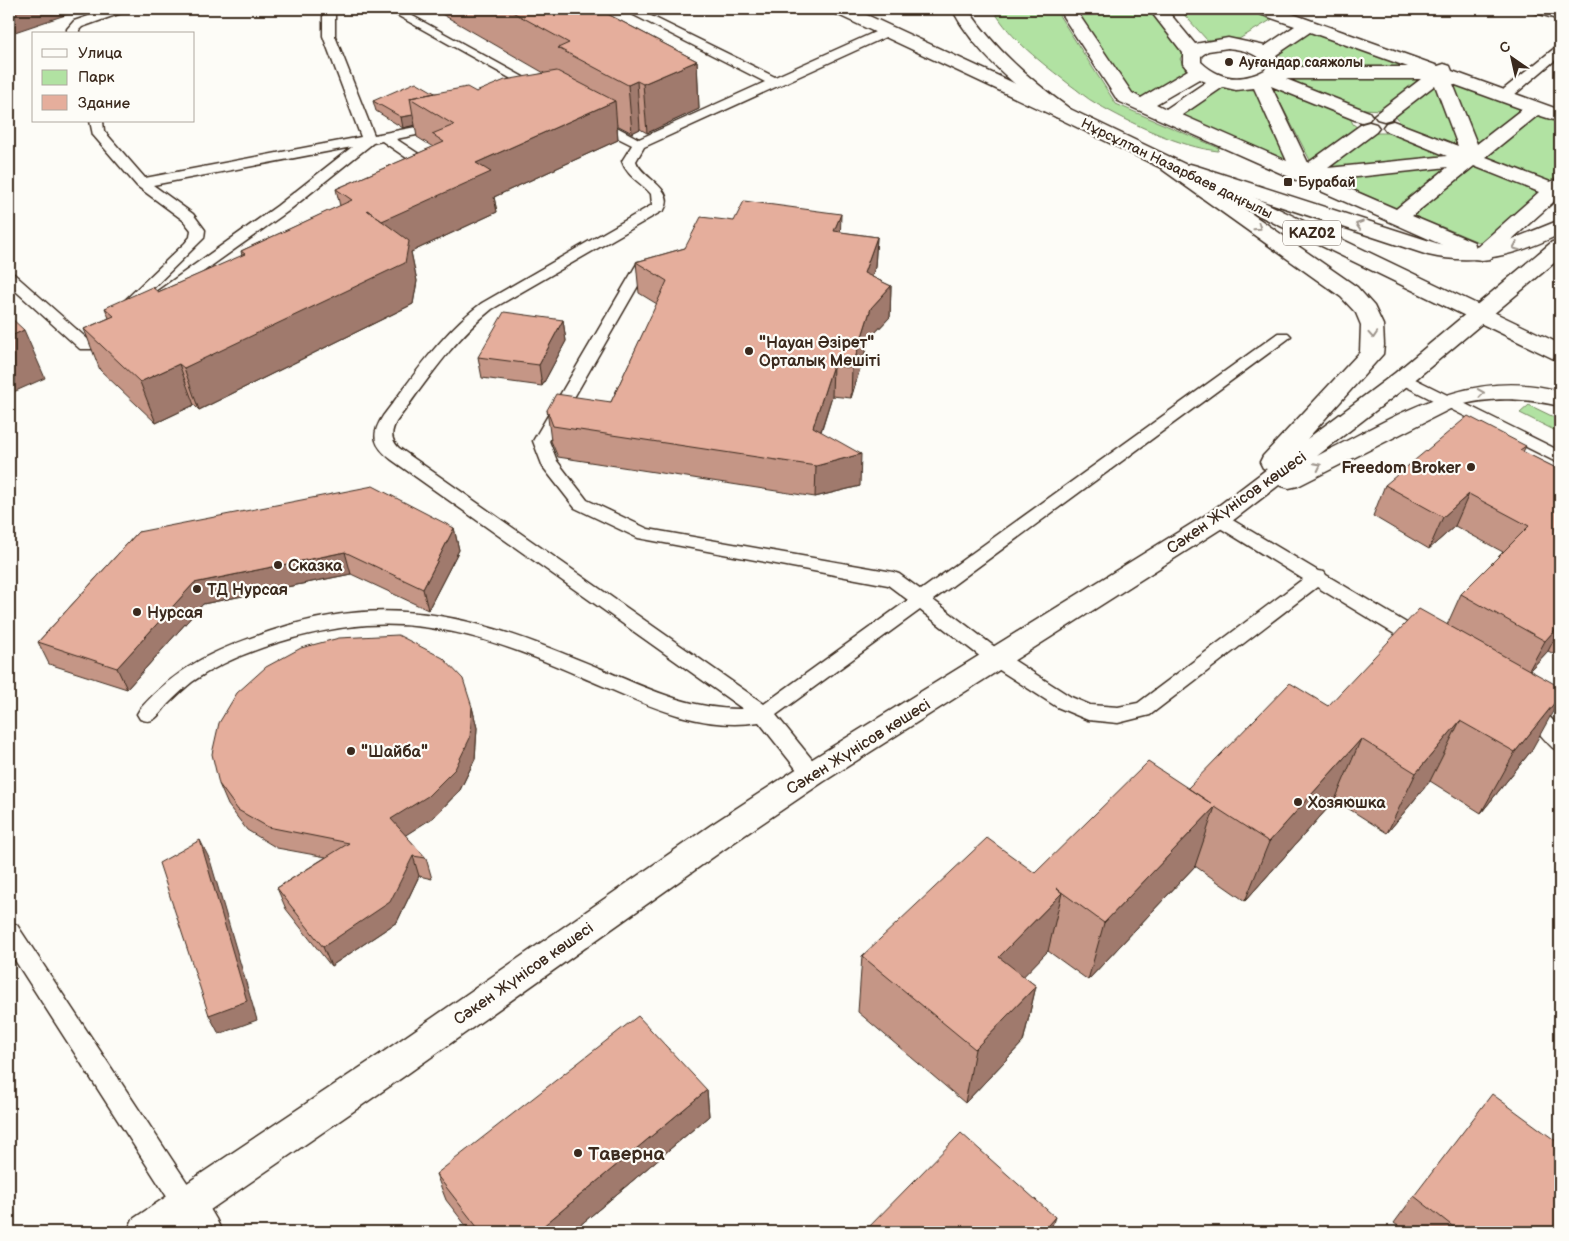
<svg xmlns="http://www.w3.org/2000/svg" width="1569" height="1241" font-family="'Balsamiq Sans',sans-serif">
	<style>
		.green { fill: #b1e2a2; stroke: #768660 }
		.lines { fill: none; stroke-linecap: round; stroke-linejoin: round }
		.lane-casing { stroke: #3b2a1e; stroke-width: 3 }
		.street-casing { stroke: #3b2a1e; stroke-width: 3 }
		.secondary-casing { stroke: #3b2a1e; stroke-width: 3 }
		.highway-casing { stroke: #3b2a1e; stroke-width: 3 }
		.lane { fill: #fdfcf7; fill-rule: evenodd }
		.street { fill: #fdfcf7; fill-rule: evenodd }
		.secondary { fill: #fdfcf7; fill-rule: evenodd }
		.highway { fill: #fdfcf7; fill-rule: evenodd }
		.wall { fill: #c59686; stroke: #3b2a1e }
		.shaded-wall { fill: #a07a6d; stroke: #3b2a1e }
		.building { fill: #e5ae9c; stroke: #3b2a1e }
		.oneway { stroke: #9c938a }
		.poi-dot { fill: #3b2a1e; stroke: #fdfcf7; stroke-width: 2 }
		.labels { text-anchor: middle; stroke-width: 4.5; stroke-linejoin: round; paint-order: stroke }
		.far-poi-label { font-size: 14px; font-weight: bold; fill: #3b2a1e; stroke: #fdfcf7; text-anchor: start }
		.far-street-label { font-size: 14px; fill: #3b2a1e; stroke: #fdfcf7 }
		.shield { fill: #fdfcf7; stroke: #75695f; stroke-width: 1 }
		.shield-label { font-size: 15px; font-weight: bold; fill: #3b2a1e }
		.poi-label { font-size: 16px; font-weight: bold; fill: #3b2a1e; stroke: #fdfcf7; text-anchor: start }
		.street-label { font-size: 16px; fill: #3b2a1e; stroke: #fdfcf7 }
		.near-poi-label { font-size: 19px; font-weight: bold; fill: #3b2a1e; stroke: #fdfcf7; text-anchor: start }
	</style>
	<rect width="100%" height="100%" fill="#fdfcf7"/>
	<filter id="ink" filterUnits="userSpaceOnUse"><feTurbulence type="fractalNoise" baseFrequency=".02" numOctaves="2"/><feDisplacementMap in="SourceGraphic" scale="10" xChannelSelector="R" yChannelSelector="G"/><feConvolveMatrix kernelMatrix="1 2 1 2 8 2 1 2 1" color-interpolation-filters="sRGB"/></filter>
	<g filter="url(#ink)">
		<!-- green -->
		<path class="green" d="M 993,9 L 1055,9 L 1116,104 L 1219,148 L 1218,151 C 1180,147 1130,123 1097,104 C 1087,99 1078,90 1069,84 C 1042,63 1010,39 993,9 Z
			M 1075,9 L 1152,9 L 1186,49 L 1180,59 L 1187,72 L 1138,100 L 1132,97 Z
			M 1179,9 L 1256,9 L 1276,17 L 1239,39 L 1207,40 Z
			M 1309,30 L 1420,70 L 1290,69 L 1288,62 L 1277,52 Z
			M 1426,77 L 1382,110 L 1363,109 L 1286,79 Z
			M 1447,80 L 1521,108 L 1476,146 Z
			M 1437,82 L 1464,149 L 1402,125 L 1395,116 Z
			M 1272,87 L 1350,118 L 1353,124 L 1358,128 L 1312,164 Z
			M 1221,88 L 1256,90 L 1294,169 L 1176,117 Z
			M 1536,112 L 1560,121 L 1560,174 L 1552,182 L 1485,157 Z
			M 1373,133 L 1390,133 L 1453,157 L 1324,169 Z
			M 1474,165 L 1543,193 L 1483,244 L 1440,226 L 1434,230 L 1406,218 Z
			M 1454,166 L 1391,212 L 1315,178 Z
			M 1529,405 L 1560,420 L 1560,433 L 1520,413 Z"/>
		<g class="lines">
			<!-- lane casing -->
			<g class="lane-casing">
				<path id="lane" d="M 109,9 L 126,9 L 124,12 L 82,27 L 79,30 L 79,34 L 67,34 L 67,29 L 74,21 Z
					M 323,9 L 335,9 L 335,36 L 374,135 L 442,122 L 449,126 L 442,130 L 396,139 L 428,160 L 431,168 L 425,177 L 420,178 L 415,177 L 413,174 L 417,168 L 417,165 L 382,141 L 373,143 L 287,212 L 162,301 L 152,301 L 149,298 L 152,295 L 277,206 L 352,147 L 153,185 L 193,214 L 205,230 L 204,238 L 131,310 L 121,310 L 118,307 L 121,304 L 185,243 L 190,237 L 191,230 L 183,220 L 137,186 L 93,135 L 90,121 L 103,121 L 104,131 L 145,178 L 361,137 L 323,36 Z
					M 386,9 L 400,9 L 545,89 L 543,92 L 535,92 Z
					M 622,9 L 637,9 L 775,77 L 884,28 L 888,27 L 894,31 L 892,34 L 644,147 L 636,161 C 641,178 677,189 664,210 L 492,309 C 453,340 426,382 396,422 C 391,432 390,439 399,448 L 764,704 L 908,600 L 888,585 L 638,538 L 575,508 L 543,467 L 533,441 L 638,262 L 648,262 L 650,265 L 549,441 L 557,461 L 587,500 L 648,529 L 893,572 L 899,574 L 921,590 L 1278,333 L 1288,333 L 1291,336 L 1288,339 L 933,600 L 1004,654 L 1071,697 L 1090,705 L 1118,707 L 1138,703 L 1303,579 L 1212,523 L 1209,519 L 1212,515 L 1218,513 L 1224,515 L 1318,571 L 1324,572 L 1326,575 L 1430,637 L 1432,642 L 1430,647 L 1423,649 L 1416,647 L 1317,587 L 1150,715 L 1118,723 L 1088,720 L 1057,707 L 990,664 L 920,610 L 776,715 L 819,768 L 822,774 L 819,780 L 812,782 L 805,780 L 759,722 C 696,732 639,701 582,677 C 513,647 444,620 367,625 C 312,629 238,650 192,682 C 183,689 175,697 167,705 C 163,709 159,716 154,719 C 149,722 145,721 140,719 L 137,714 L 140,709 C 179,665 217,649 271,631 C 395,589 484,620 599,668 C 646,688 691,710 743,709 L 392,460 C 374,446 370,436 383,416 C 414,376 441,333 482,303 L 652,205 L 651,194 C 641,182 627,177 622,161 L 632,145 L 590,124 L 588,121 L 590,118 L 600,118 L 639,139 L 765,82 Z
					M 1531,9 L 1549,9 L 1560,12 L 1560,20 L 1533,12 Z
					M 1560,46 L 1560,56 L 1514,95 L 1504,95 L 1503,92 L 1504,89 L 1556,47 Z
					M 9,273 L 14,274 L 92,343 L 94,346 L 92,349 L 80,349 L 9,285 Z
					M 1403,373 L 1560,451 L 1560,464 L 1397,382 L 1395,378 L 1397,374 Z
					M 1528,701 C 1542,706 1551,718 1560,729 L 1560,751 C 1559,750 1554,749 1553,748 C 1550,746 1520,712 1518,709 L 1521,704 Z
					M 9,922 L 17,925 L 196,1196 L 200,1205 L 196,1214 L 187,1218 L 178,1214 L 9,951 Z"/>
			</g>
			<!-- street casing -->
			<g class="street-casing">
				<path id="street" d="M 1058,9 L 1075,9 L 1132,93 L 1141,98 L 1188,70 L 1183,64 L 1183,53 L 1149,9 L 1166,9 L 1195,44 L 1228,38 L 1265,46 L 1295,26 L 1257,13 L 1254,9 L 1279,9 L 1438,66 L 1444,64 L 1450,66 L 1452,71 L 1560,110 L 1560,122 L 1538,115 L 1486,157 L 1550,182 L 1560,178 L 1560,196 L 1490,259 L 1482,260 L 1474,259 L 1471,254 L 1473,252 L 1466,253 L 1458,252 L 1118,101 ZM 1310,32 L 1408,67 L 1284,67 L 1276,55 ZM 1228,48 C 1243,50 1258,52 1266,67 L 1265,70 C 1242,82 1221,81 1201,62 L 1201,56 L 1208,51 ZM 1199,79 L 1206,82 L 1166,109 L 1156,104 ZM 1286,79 L 1421,79 L 1374,115 L 1377,119 L 1384,121 L 1391,119 L 1435,85 L 1458,146 L 1393,121 L 1386,123 L 1383,127 L 1386,131 L 1447,156 L 1328,168 L 1376,132 L 1379,128 L 1376,124 L 1369,122 L 1362,124 L 1308,163 L 1271,86 L 1355,120 L 1362,122 L 1369,120 L 1372,116 L 1369,112 ZM 1453,84 L 1522,109 L 1477,144 ZM 1223,87 L 1236,90 L 1254,88 L 1287,161 L 1182,115 ZM 1474,166 L 1539,192 L 1476,248 L 1474,242 L 1412,216 ZM 1448,167 L 1396,209 L 1329,180 Z
					M 187,1187 L 200,1192 L 216,1219 L 222,1232 L 182,1232 L 168,1205 L 174,1192 Z"/>
			</g>
			<!-- secondary casing -->
			<g class="secondary-casing">
				<path id="secondary" d="M 832,9 L 854,9 L 1070,109 L 1073,113 L 1070,117 L 1063,119 L 1056,117 L 834,13 Z
					M 1170,160 L 1183,166 L 1190,164 L 1197,166 L 1439,244 L 1473,247 L 1498,245 L 1560,220 L 1560,234 C 1517,255 1476,266 1428,255 L 1206,182 L 1357,287 L 1374,306 L 1383,325 L 1384,345 L 1383,354 L 1307,439 L 1395,373 L 1552,242 L 1560,241 L 1560,258 L 1411,383 L 1317,456 C 1397,417 1467,366 1560,391 L 1560,406 C 1525,398 1492,396 1456,406 L 1298,486 L 1289,488 L 1279,485 L 1227,525 L 823,782 L 733,843 L 403,1077 L 178,1232 L 127,1232 L 133,1219 L 379,1055 L 711,825 L 801,766 L 1209,513 L 1267,469 L 1263,468 L 1260,462 L 1263,456 L 1360,352 L 1361,325 L 1356,313 L 1341,297 L 1163,170 L 1160,166 L 1163,162 Z"/>
			</g>
			<!-- highway casing -->
			<g class="highway-casing">
				<path id="highway" d="M 952,9 L 968,9 C 995,50 1031,80 1070,109 L 1560,344 L 1560,360 L 1552,358 L 1056,117 C 1017,87 975,53 952,9 Z"/>
			</g>
			<!-- lane -->
			<use href="#lane" class="lane"/>
			<!-- street -->
			<use href="#street" class="street"/>
			<!-- secondary -->
			<use href="#secondary" class="secondary"/>
			<!-- highway -->
			<use href="#highway" class="highway"/>
		</g>
		<!-- wall -->
		<path class="wall" d="M 433,9 L 598,9 L 697,61 L 699,109 L 647,133 L 640,129 L 632,133 L 617,125 L 618,140 L 494,197 L 497,212 L 411,252 L 417,281 L 413,304 L 199,410 L 194,405 L 156,423 L 100,370 L 84,329 L 109,318 L 105,308 L 158,292 L 242,256 L 241,251 L 340,206 L 336,189 L 433,147 L 417,137 L 415,125 L 403,128 L 376,111 L 373,101 L 435,93 L 476,92 L 544,73 Z
			M 734,221 L 840,232 L 877,237 L 875,267 L 872,277 L 891,286 L 890,317 L 869,339 L 851,398 L 832,396 L 821,432 L 860,486 L 815,497 L 558,457 L 551,441 L 547,410 L 611,402 L 657,304 L 639,293 L 636,262 L 685,248 Z
			M 563,320 L 566,341 L 542,386 L 482,378 L 478,357 Z
			M 1526,446 L 1523,452 L 1560,470 L 1560,657 L 1548,651 L 1530,670 L 1531,751 L 1481,813 L 1430,781 L 1387,833 L 1335,800 L 1245,901 L 1195,866 L 1088,980 L 1048,951 L 1023,976 L 1036,986 L 1023,1042 L 965,1103 L 858,1012 L 862,956 L 1035,873 L 1188,788 L 1328,706 L 1447,625 L 1461,594 L 1503,552 L 1455,526 L 1429,549 L 1373,516 L 1385,485 Z
			M 454,528 L 459,550 L 428,610 L 351,574 L 203,604 L 127,689 L 49,664 L 38,642 L 138,532 Z
			M 472,707 L 477,728 L 475,759 L 460,790 L 434,817 L 405,835 L 426,858 L 432,879 L 419,876 L 397,922 L 331,966 L 286,909 L 277,888 L 326,857 L 277,848 L 247,830 L 228,805 L 219,784 Z
			M 707,1090 L 709,1116 L 572,1232 L 471,1232 L 446,1200 L 436,1174 Z
			M 1414,1196 L 1560,1232 L 1406,1232 L 1394,1223 Z"/>
		<!-- shaded-wall -->
		<path class="shaded-wall" d="M 9,9 L 83,9 L 9,34 Z
			M 697,61 L 699,109 L 647,133 L 643,84 Z
			M 637,81 L 640,129 L 632,133 L 628,85 Z
			M 615,101 L 618,140 L 494,197 L 497,212 L 411,252 L 417,281 L 413,304 L 199,410 L 184,368 L 391,261 L 382,221 L 476,163 Z
			M 413,115 L 415,125 L 403,128 L 401,117 Z
			M 841,214 L 840,244 L 834,231 Z
			M 877,237 L 875,267 L 863,304 L 864,273 Z
			M 891,286 L 890,317 L 869,339 L 851,398 L 852,368 L 871,308 Z
			M 563,320 L 566,341 L 542,386 L 539,365 Z
			M 24,330 L 45,378 L 9,394 L 9,337 Z
			M 179,364 L 194,405 L 156,423 L 140,382 Z
			M 833,365 L 832,396 L 812,459 L 813,427 Z
			M 861,454 L 860,486 L 815,497 L 816,466 Z
			M 1469,494 L 1455,526 L 1429,549 L 1443,517 Z
			M 454,528 L 459,550 L 428,610 L 423,589 Z
			M 345,552 L 351,574 L 203,604 L 127,689 L 117,668 L 194,583 Z
			M 1560,624 L 1560,628 L 1548,651 L 1528,672 L 1545,641 Z
			M 1560,696 L 1560,699 L 1531,751 L 1481,813 L 1515,752 Z
			M 472,707 L 477,728 L 475,759 L 460,790 L 434,817 L 398,840 L 391,819 Z
			M 1460,721 L 1430,781 L 1387,833 L 1416,773 Z
			M 1361,739 L 1335,800 L 1245,901 L 1269,842 Z
			M 1215,807 L 1195,866 L 1088,980 L 1104,923 Z
			M 200,840 L 210,860 L 257,1020 L 219,1034 L 209,1015 Z
			M 413,856 L 419,876 L 397,922 L 331,966 L 323,947 Z
			M 1062,893 L 1048,951 L 988,1013 L 999,957 Z
			M 1036,986 L 1023,1042 L 965,1103 L 975,1049 Z
			M 707,1090 L 709,1116 L 572,1232 L 536,1232 Z
			M 1055,1217 L 1050,1232 L 1042,1232 Z"/>
		<!-- building -->
		<path class="building" d="M 507,9 L 598,9 L 697,61 L 643,84 L 637,81 L 628,85 L 558,48 L 569,43 Z
			M 557,71 L 615,101 L 476,163 L 491,172 L 382,221 L 367,210 L 409,241 L 405,263 L 184,368 L 179,364 L 140,382 L 84,329 L 114,316 L 105,308 L 152,287 L 158,292 L 245,254 L 241,251 L 352,200 L 336,189 L 444,142 L 432,134 L 454,125 L 410,98 L 467,87 L 476,92 L 505,80 Z
			M 416,82 L 435,93 L 410,98 L 413,115 L 401,117 L 373,101 Z
			M 744,201 L 841,214 L 834,231 L 877,237 L 864,273 L 891,286 L 871,308 L 852,368 L 833,365 L 813,427 L 861,454 L 816,466 L 553,426 L 547,410 L 556,394 L 611,402 L 667,281 L 636,262 L 685,248 L 701,217 L 734,221 Z
			M 504,312 L 563,320 L 539,365 L 478,357 Z
			M 9,316 L 24,330 L 9,337 Z
			M 1468,416 L 1526,446 L 1520,450 L 1560,470 L 1560,624 L 1545,641 L 1461,594 L 1529,526 L 1469,494 L 1443,517 L 1385,485 Z
			M 373,486 L 454,528 L 423,589 L 345,552 L 194,583 L 117,668 L 38,642 L 138,532 Z
			M 1419,609 L 1560,687 L 1560,696 L 1515,752 L 1460,721 L 1416,773 L 1361,739 L 1269,842 L 1215,807 L 1104,923 L 1056,888 L 1062,893 L 999,957 L 1036,986 L 975,1049 L 862,956 L 987,838 L 1035,873 L 1148,762 L 1212,804 L 1188,788 L 1290,683 L 1328,706 Z
			M 398,635 L 443,658 L 463,679 L 472,707 L 470,738 L 455,769 L 428,796 L 391,819 L 426,858 L 413,856 L 390,902 L 323,947 L 277,888 L 349,843 L 268,827 L 238,810 L 219,784 L 212,754 L 219,723 L 237,693 L 266,667 L 301,648 L 339,638 Z
			M 200,840 L 247,1001 L 209,1015 L 159,863 Z
			M 638,1016 L 707,1090 L 536,1232 L 481,1232 L 436,1174 Z
			M 1492,1094 L 1560,1144 L 1560,1232 L 1460,1232 L 1414,1196 Z
			M 961,1133 L 1055,1217 L 1042,1232 L 864,1232 Z"/>
		<!-- one-way arrows -->
		<defs><path id="oneway-chevron" d="M-2-3.5L2.5 0L-2 3.5" fill="none" stroke-width="1.6" stroke-linecap="round" stroke-linejoin="round" transform="scale(1.25)"/></defs>
		<g class="oneway">
			<use href="#oneway-chevron" transform="translate(1359 225) rotate(-162)"/>
			<use href="#oneway-chevron" transform="translate(1258 227) rotate(35)"/>
			<use href="#oneway-chevron" transform="translate(1516 247) rotate(158)"/>
			<use href="#oneway-chevron" transform="translate(1373 335) rotate(86)"/>
			<use href="#oneway-chevron" transform="translate(1481 393) rotate(-9)"/>
			<use href="#oneway-chevron" transform="translate(1318 466) rotate(-26)"/>
		</g>
	</g>
	<!-- markers -->
	<g class="poi-dot">
		<circle cx="1229" cy="62" r="5"/>
		<rect x="1283" y="177" width="10" height="10" rx="2.5"/>
		<circle cx="749" cy="351" r="5"/>
		<circle cx="1471" cy="467" r="5"/>
		<circle cx="278" cy="565" r="5"/>
		<circle cx="197" cy="589" r="5"/>
		<circle cx="137" cy="612" r="5"/>
		<circle cx="351" cy="751" r="5"/>
		<circle cx="1298" cy="802" r="5"/>
		<circle cx="578" cy="1153" r="5"/>
	</g>
	<g class="labels">
		<!-- far-poi labels -->
		<g class="far-poi-label">
			<text x="1239" y="67">Ауғандар саяжолы</text>
			<text x="1298" y="187">Бурабай</text>
		</g>
		<!-- far-street labels -->
		<g class="far-street-label">
			<text transform="translate(1177 168) rotate(26)" y="5">Нұрсұлтан Назарбаев даңғылы</text>
		</g>
		<!-- shield labels -->
		<rect class="shield" x="1283" y="220.5" width="58" height="25" rx="4"/>
		<g class="shield-label">
			<text x="1312" y="238">KАZ02</text>
		</g>
		<!-- poi labels -->
		<g class="poi-label">
			<text x="759" y="348">"Науан Әзірет"<tspan x="759" dy="18">Орталық Мешіті</tspan></text>
			<text x="1461" y="473" text-anchor="end">Freedom Broker</text>
			<text x="288" y="571">Сказка</text>
			<text x="207" y="595">ТД Нурсая</text>
			<text x="147" y="618">Нурсая</text>
			<text x="361" y="757">"Шайба"</text>
			<text x="1308" y="808">Хозяюшка</text>
		</g>
		<!-- street labels -->
		<g class="street-label">
			<text transform="translate(1236 502) rotate(-35)" y="6">Сәкен Жүнісов көшесі</text>
			<text transform="translate(858 746) rotate(-32)" y="6">Сәкен Жүнісов көшесі</text>
			<text transform="translate(523 973) rotate(-35)" y="6">Сәкен Жүнісов көшесі</text>
		</g>
		<!-- near-poi labels -->
		<g class="near-poi-label">
			<text x="588" y="1160">Таверна</text>
		</g>
	</g>
	<!-- margin -->
	<rect width="1569" height="1241" fill="none" stroke="#fdfcf7" stroke-width="30"/>
	<rect x="15" y="15" width="1539" height="1211" fill="none" stroke="#3b2a1e" stroke-width="2" filter="url(#ink)"/>
	<!-- legend -->
	<rect x="32" y="32" width="162" height="90" fill="#fdfcf7" stroke="#afa8a0"/>
	<rect x="42" y="49" width="25" height="8" fill="#fdfcf7" stroke="#afa8a0"/>
	<text x="78" y="58" font-size="15" fill="#3b2a1e">Улица</text>
	<rect x="42" y="70" width="25" height="15" fill="#b1e2a2" stroke="#afa8a0"/>
	<text x="78" y="82" font-size="15" fill="#3b2a1e">Парк</text>
	<rect x="42" y="95" width="25" height="15" fill="#e5ae9c" stroke="#afa8a0"/>
	<text x="78" y="108" font-size="15" fill="#3b2a1e">Здание</text>
	<!-- north arrow -->
	<g transform="translate(1512 58) rotate(326)" stroke="#fdfcf7" stroke-width="4" paint-order="stroke">
	<path d="M0-4L9 19L0 12L-9 19Z" fill="#3b2a1e"/>
	<text y="-8" font-size="14" font-weight="bold" text-anchor="middle" fill="#3b2a1e">С</text>
	</g>
</svg>
